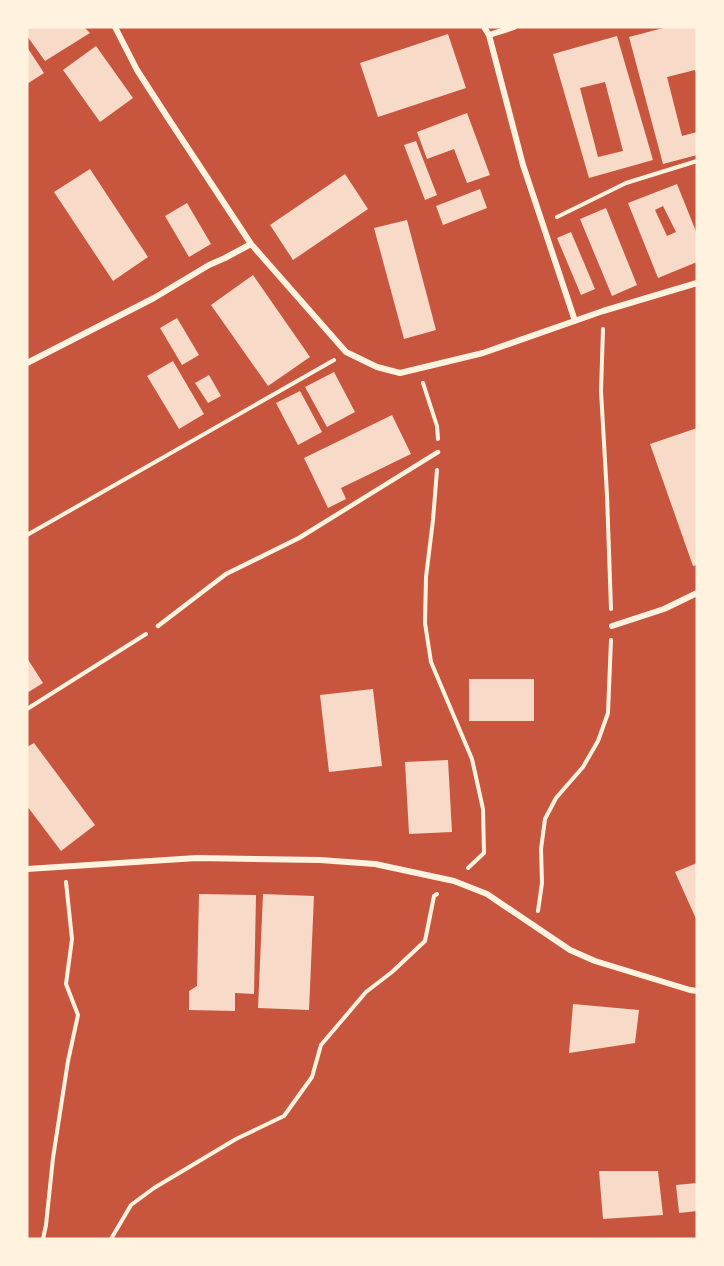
<svg xmlns="http://www.w3.org/2000/svg" width="724" height="1266" font-family="'Open Sans',sans-serif">
	<style>
		.building { fill: #f7dbc8; fill-rule: evenodd }
		.lines { fill: none; stroke-linecap: round; stroke-linejoin: round }
		.path { stroke: #fff3e0; stroke-width: 4 }
		.service { stroke: #fff3e0; stroke-width: 4.5 }
		.minor { stroke: #fff3e0; stroke-width: 6 }
	</style>
	<rect width="100%" height="100%" fill="#c8553d"/>
	<!-- building -->
	<path class="building" d="M 27,27 L 84,27 L 90,33 L 45,61 L 27,36 Z
		M 667,27 L 697,27 L 697,75 L 695,70 L 667,77 L 682,136 L 697,132 L 697,155 L 663,164 L 629,37 Z
		M 448,34 L 466,88 L 378,117 L 360,63 Z
		M 617,36 L 653,160 L 589,178 L 553,54 ZM 605,82 L 623,151 L 598,157 L 580,88 Z
		M 96,46 L 133,98 L 100,122 L 63,70 Z
		M 27,47 L 44,73 L 27,84 Z
		M 467,113 L 490,175 L 467,183 L 454,149 L 427,159 L 417,132 Z
		M 416,141 L 437,195 L 425,200 L 404,145 Z
		M 90,169 L 148,257 L 113,281 L 54,192 Z
		M 345,174 L 368,209 L 293,260 L 270,225 Z
		M 677,184 L 697,234 L 697,262 L 658,278 L 628,203 ZM 663,206 L 676,232 L 667,236 L 655,210 Z
		M 480,189 L 487,208 L 443,225 L 436,206 Z
		M 187,203 L 211,244 L 189,257 L 165,216 Z
		M 606,208 L 637,285 L 612,296 L 580,219 Z
		M 407,220 L 436,330 L 404,339 L 374,228 Z
		M 571,232 L 595,289 L 581,295 L 557,238 Z
		M 253,275 L 310,357 L 268,386 L 211,305 Z
		M 177,318 L 199,355 L 182,365 L 160,328 Z
		M 173,361 L 204,414 L 179,429 L 147,376 Z
		M 334,372 L 355,412 L 327,427 L 305,387 Z
		M 209,375 L 221,396 L 208,403 L 195,383 Z
		M 300,391 L 322,432 L 298,445 L 276,403 Z
		M 392,415 L 411,454 L 341,488 L 346,499 L 328,508 L 304,458 Z
		M 697,428 L 697,565 L 693,566 L 650,444 Z
		M 27,658 L 43,683 L 27,693 Z
		M 469,679 L 534,679 L 534,721 L 469,721 Z
		M 373,689 L 382,766 L 329,772 L 320,695 Z
		M 34,743 L 95,825 L 61,851 L 27,806 L 27,747 Z
		M 448,760 L 452,832 L 409,834 L 405,762 Z
		M 697,863 L 697,921 L 675,872 Z
		M 199,894 L 256,895 L 254,994 L 235,993 L 235,1011 L 189,1010 L 189,991 L 197,986 Z
		M 263,894 L 314,896 L 309,1010 L 258,1008 Z
		M 573,1004 L 639,1010 L 635,1043 L 569,1053 Z
		M 599,1171 L 658,1171 L 663,1215 L 603,1219 Z
		M 697,1183 L 697,1211 L 679,1213 L 676,1185 Z"/>
	<g class="lines">
		<!-- path -->
		<path class="path" d="M 557,217 L 626,183 L 697,161
			M 603,329 L 601,391 L 607,495 L 611,609
			M 423,383 L 437,426 L 438,439
			M 437,470 L 433,520 L 426,577 L 425,623 L 431,662 L 472,759 L 483,809 L 484,853 L 468,868
			M 27,535 L 334,360
			M 27,709 L 146,634
			M 538,911 L 542,883 L 541,849 L 545,819 L 556,798 L 583,767 L 598,741 L 608,713 L 611,640
			M 43,1239 L 46,1225 L 53,1158 L 68,1061 L 78,1015 L 66,984 L 72,939 L 66,882
			M 111,1239 L 131,1205 L 154,1188 L 236,1139 L 284,1116 L 312,1077 L 321,1045 L 366,992 L 392,972 L 425,941 L 434,896 L 437,894"/>
		<!-- service -->
		<path class="service" d="M 158,626 L 226,574 L 299,538 L 438,452"/>
		<!-- minor -->
		<path class="minor" d="M 115,27 L 137,70 L 166,115 L 251,244 L 346,352 L 377,367 L 400,373 L 483,353 L 603,311 L 697,283
			M 484,27 L 489,35 L 523,165 L 575,321
			M 489,35 L 514,27
			M 27,363 L 154,298 L 209,265 L 225,258 L 251,244
			M 612,626 L 664,609 L 697,593
			M 27,869 L 197,858 L 320,860 L 375,864 L 454,881 L 487,894 L 570,950 L 595,961 L 690,990 L 697,991"/>
	</g>
	<!-- border -->
	<rect width="724" height="1266" fill="none" stroke="#fff3e0" stroke-width="57"/>
</svg>
